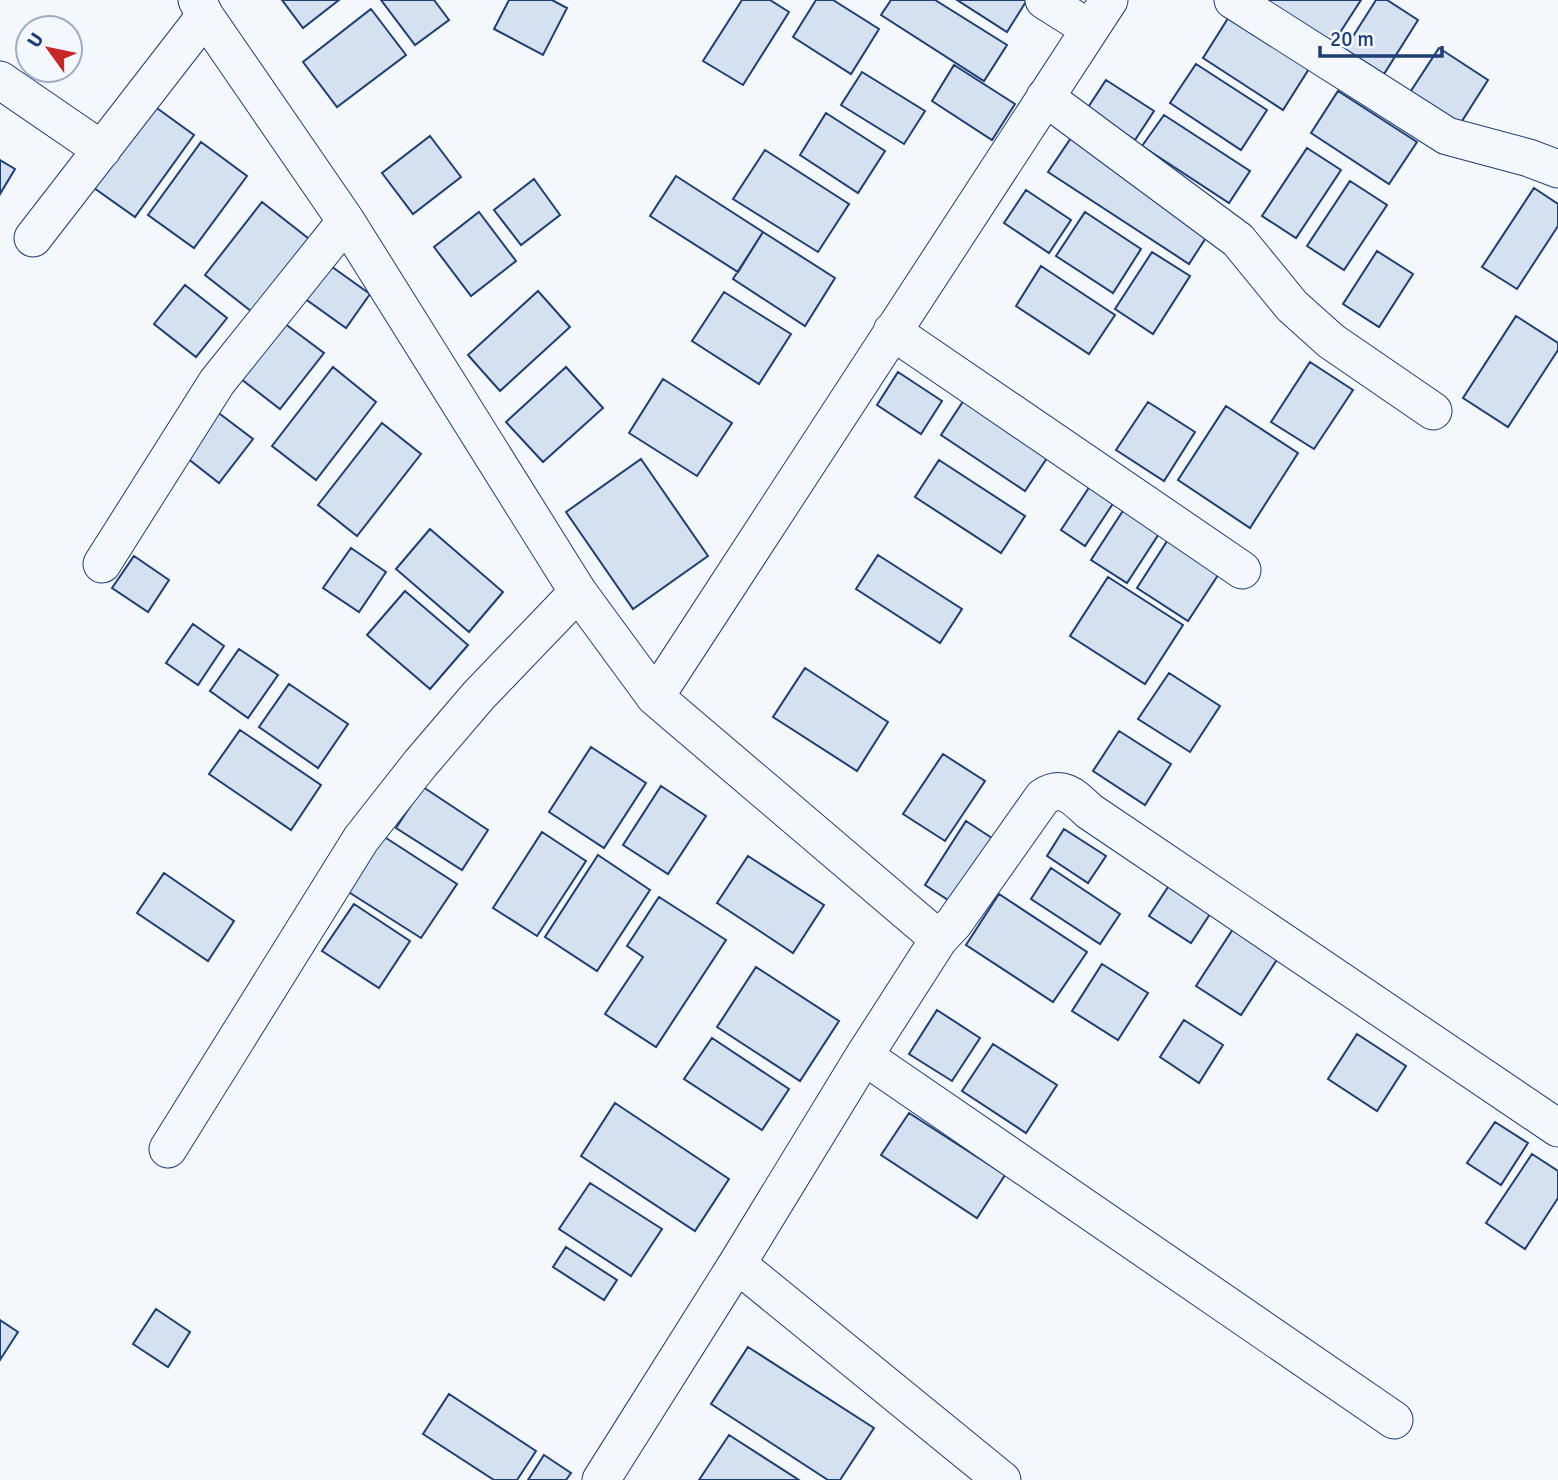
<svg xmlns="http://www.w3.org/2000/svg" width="1558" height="1480" font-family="Signika,sans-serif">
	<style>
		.building { fill: #d5e0f0; stroke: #1d3f73; stroke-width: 2 }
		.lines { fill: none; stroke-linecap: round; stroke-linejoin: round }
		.street-casing { stroke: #1d3f73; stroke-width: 39 }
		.street { stroke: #f4f7fb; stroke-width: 37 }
	</style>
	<rect width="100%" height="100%" fill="#f4f7fb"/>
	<!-- building -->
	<path class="building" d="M 282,0 L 339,0 L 303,28 Z
		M 381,0 L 434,0 L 449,20 L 415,45 Z
		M 509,0 L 552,0 L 567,8 L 543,55 L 494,29 Z
		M 742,0 L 770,0 L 789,12 L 743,85 L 703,61 Z
		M 816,0 L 833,0 L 879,29 L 851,74 L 793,37 Z
		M 891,0 L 935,0 L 1007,45 L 984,81 L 881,15 Z
		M 957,0 L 1027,0 L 1007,32 Z
		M 1256,0 L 1361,0 L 1330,48 Z
		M 1376,0 L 1387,0 L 1418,20 L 1384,74 L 1345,49 Z
		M 371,9 L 406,55 L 337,107 L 303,62 Z
		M 1232,12 L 1312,64 L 1283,110 L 1203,58 Z
		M 1439,48 L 1488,80 L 1455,132 L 1405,100 Z
		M 1196,64 L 1267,110 L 1241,150 L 1170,103 Z
		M 954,65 L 1015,104 L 992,140 L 932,101 Z
		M 862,72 L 925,111 L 904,144 L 841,105 Z
		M 1106,80 L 1154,111 L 1135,140 L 1087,109 Z
		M 1338,91 L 1417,142 L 1389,184 L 1311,133 Z
		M 154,106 L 194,135 L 135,217 L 94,188 Z
		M 826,113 L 885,151 L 858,193 L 800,155 Z
		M 1164,115 L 1250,171 L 1229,203 L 1142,146 Z
		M 430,136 L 461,177 L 413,214 L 382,173 Z
		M 1071,138 L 1211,230 L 1189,264 L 1048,172 Z
		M 201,142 L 247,176 L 194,248 L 148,215 Z
		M 1307,148 L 1341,170 L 1296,238 L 1262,216 Z
		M 765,150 L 849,204 L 818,252 L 733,199 Z
		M 0,160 L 15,169 L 0,194 Z
		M 676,176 L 763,232 L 738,272 L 650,216 Z
		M 534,179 L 560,215 L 521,245 L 494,210 Z
		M 1350,181 L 1387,205 L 1344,270 L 1307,246 Z
		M 1534,188 L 1558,204 L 1558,226 L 1517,289 L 1482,267 Z
		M 1026,190 L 1071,220 L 1049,253 L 1004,223 Z
		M 262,202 L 313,242 L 256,315 L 205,275 Z
		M 479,212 L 516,261 L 471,296 L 434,247 Z
		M 1085,212 L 1141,249 L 1113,293 L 1056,256 Z
		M 763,232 L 835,278 L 805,326 L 733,279 Z
		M 1377,251 L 1413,274 L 1379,327 L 1343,304 Z
		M 1152,252 L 1190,276 L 1153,334 L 1115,309 Z
		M 321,259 L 370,294 L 346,328 L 297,293 Z
		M 1041,266 L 1115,315 L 1089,354 L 1016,306 Z
		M 185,285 L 227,318 L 196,357 L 154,324 Z
		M 538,291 L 570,327 L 500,391 L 468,355 Z
		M 724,292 L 791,334 L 759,384 L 692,341 Z
		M 1516,316 L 1558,343 L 1558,350 L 1508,427 L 1463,398 Z
		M 284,323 L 324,353 L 280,409 L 241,379 Z
		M 1310,362 L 1353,390 L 1314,449 L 1271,422 Z
		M 333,367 L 376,402 L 316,480 L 272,446 Z
		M 566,367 L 603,408 L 543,462 L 506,422 Z
		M 898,372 L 942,401 L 921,434 L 877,405 Z
		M 663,379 L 732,423 L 697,476 L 629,433 Z
		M 964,400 L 1049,455 L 1025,491 L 941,435 Z
		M 1148,402 L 1195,432 L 1164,481 L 1116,450 Z
		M 1226,406 L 1298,453 L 1250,528 L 1178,480 Z
		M 216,411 L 253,439 L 219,483 L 182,454 Z
		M 382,423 L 421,454 L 357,536 L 318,505 Z
		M 641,459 L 708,556 L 633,609 L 566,512 Z
		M 939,460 L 1025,516 L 1001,553 L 915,497 Z
		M 1094,480 L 1118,496 L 1085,546 L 1061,530 Z
		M 1128,503 L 1164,526 L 1127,583 L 1091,560 Z
		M 430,529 L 503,592 L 469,632 L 396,569 Z
		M 1171,535 L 1222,569 L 1188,621 L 1137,588 Z
		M 351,548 L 386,572 L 359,612 L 323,588 Z
		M 878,555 L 962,609 L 940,643 L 856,589 Z
		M 134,556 L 169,580 L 148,612 L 112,588 Z
		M 1108,577 L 1183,625 L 1145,684 L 1070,636 Z
		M 405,591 L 468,645 L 430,689 L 367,635 Z
		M 193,624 L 224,646 L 198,685 L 166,663 Z
		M 239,649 L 278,675 L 248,718 L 210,691 Z
		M 805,668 L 888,722 L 857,771 L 773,717 Z
		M 1169,673 L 1220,706 L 1190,752 L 1138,719 Z
		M 289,684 L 348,724 L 318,768 L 259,727 Z
		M 240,730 L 321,785 L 291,830 L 209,774 Z
		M 1119,731 L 1171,764 L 1145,805 L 1093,771 Z
		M 591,747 L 646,783 L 604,848 L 549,812 Z
		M 943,754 L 985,781 L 945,841 L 903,814 Z
		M 661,786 L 706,816 L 668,874 L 623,845 Z
		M 423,787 L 488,830 L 462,870 L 396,828 Z
		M 966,821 L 1001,844 L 959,907 L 925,885 Z
		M 1064,829 L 1106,856 L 1088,883 L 1047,856 Z
		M 542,832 L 586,861 L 537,936 L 493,908 Z
		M 383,836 L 457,884 L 421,938 L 347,891 Z
		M 598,855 L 650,890 L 597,971 L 545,937 Z
		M 748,856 L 824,905 L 793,953 L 717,903 Z
		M 1051,868 L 1120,914 L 1100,944 L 1031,899 Z
		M 164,873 L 234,921 L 208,961 L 137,913 Z
		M 1170,884 L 1212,911 L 1191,943 L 1149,916 Z
		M 999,894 L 1087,952 L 1053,1002 L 966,945 Z
		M 659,897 L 726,940 L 656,1047 L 605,1014 L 643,957 L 627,946 Z
		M 354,904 L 410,941 L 379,988 L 322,951 Z
		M 1235,926 L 1280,955 L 1241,1015 L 1196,986 Z
		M 1102,964 L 1148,993 L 1118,1040 L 1072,1011 Z
		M 756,967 L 839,1021 L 800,1081 L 717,1027 Z
		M 937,1010 L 980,1038 L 952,1081 L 909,1054 Z
		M 1184,1020 L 1223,1045 L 1199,1083 L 1160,1057 Z
		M 1357,1034 L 1406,1066 L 1377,1111 L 1328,1079 Z
		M 712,1038 L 789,1089 L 762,1130 L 684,1079 Z
		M 993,1044 L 1057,1085 L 1026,1133 L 962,1091 Z
		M 615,1103 L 729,1179 L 695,1231 L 581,1156 Z
		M 909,1113 L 1005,1175 L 977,1218 L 881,1155 Z
		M 1495,1122 L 1528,1143 L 1501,1185 L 1467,1163 Z
		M 1532,1154 L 1558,1171 L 1558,1198 L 1525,1249 L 1486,1223 Z
		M 590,1183 L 662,1229 L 631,1276 L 559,1229 Z
		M 566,1247 L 617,1280 L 604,1300 L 553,1267 Z
		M 156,1309 L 190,1332 L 168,1367 L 133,1344 Z
		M 0,1320 L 18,1332 L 0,1360 Z
		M 748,1347 L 874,1428 L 840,1480 L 828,1480 L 711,1404 Z
		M 449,1394 L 536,1451 L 517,1480 L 494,1480 L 423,1434 Z
		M 729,1435 L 799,1480 L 699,1480 Z
		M 544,1455 L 571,1473 L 566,1480 L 528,1480 Z"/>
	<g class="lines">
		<!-- street casing -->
		<g class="street-casing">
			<path id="street" d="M 197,0 L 205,16 L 346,221 L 578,592 L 655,697
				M 1044,0 L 1090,29
				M 1233,0 L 1447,136 L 1529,158 L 1558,169
				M 0,80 L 102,150
				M 1045,97 L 1238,240 L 1292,306 L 1331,341 L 1433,411
				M 33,238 L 205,16
				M 892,331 L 1242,570
				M 102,564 L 217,382 L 346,221
				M 939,939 L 954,923 L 1043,797 C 1063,784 1074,797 1089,811 L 1558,1128
				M 864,1056 L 1394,1420
				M 168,1149 L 361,839 L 420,764 L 479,695 L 578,592
				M 737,1264 L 1002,1480
				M 601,1480 L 737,1264 L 864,1056 L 939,939 L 655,697 L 1109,0"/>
		</g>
		<!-- street -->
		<use href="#street" class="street"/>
	</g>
	<!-- north arrow -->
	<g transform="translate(49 49) rotate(303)"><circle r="33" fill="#f4f7fb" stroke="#9eadc5" stroke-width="2"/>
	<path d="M0-5L12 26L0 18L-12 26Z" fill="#c62828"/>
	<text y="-10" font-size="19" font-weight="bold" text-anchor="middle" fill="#1d3f73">U</text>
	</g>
	<!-- scale -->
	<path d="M1320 46v10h122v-10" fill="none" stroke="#1d3f73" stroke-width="3.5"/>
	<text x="1330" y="46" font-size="21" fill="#1d3f73" stroke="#f4f7fb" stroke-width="5" paint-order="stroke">20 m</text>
</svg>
